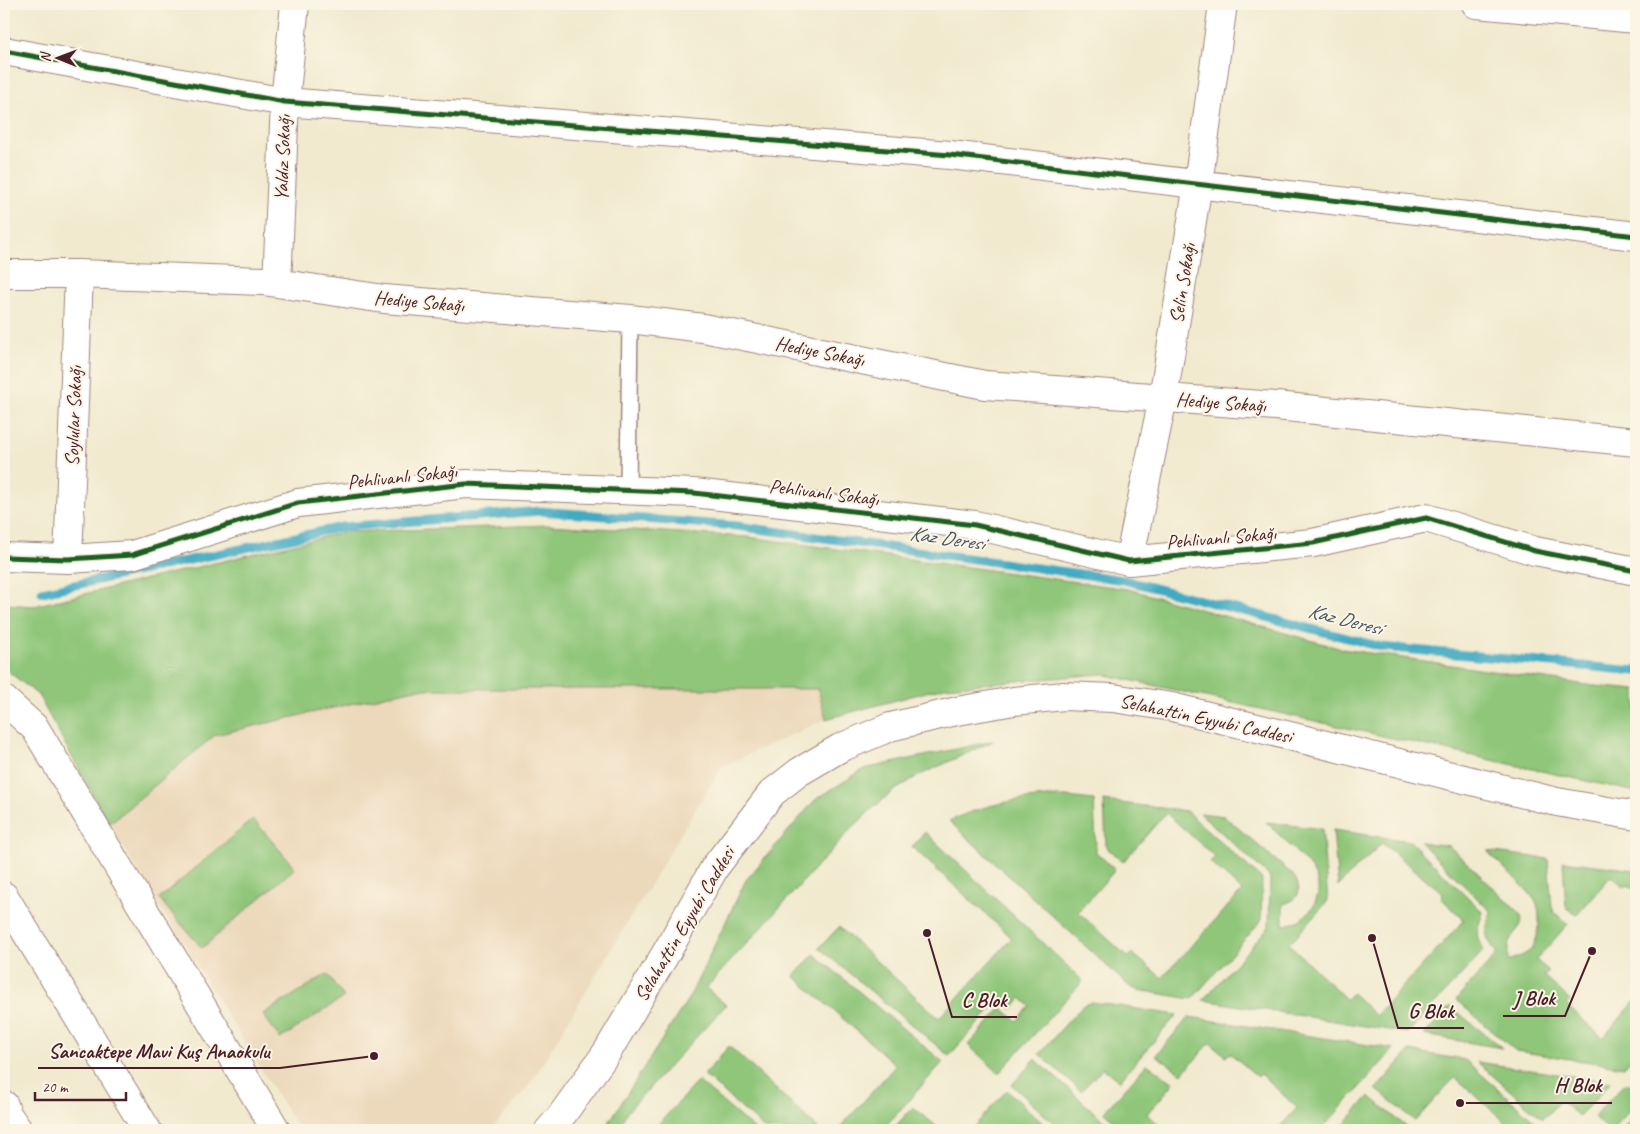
<svg xmlns="http://www.w3.org/2000/svg" width="1640" height="1134" font-family="Caveat,sans-serif">
	<style>
		.built { fill: #ecd8ba }
		.green { fill: #8fc679; stroke: #6c7252 }
		.lines { fill: none; stroke-linecap: round; stroke-linejoin: round }
		.stream { stroke: #43aac3; stroke-width: 9 }
		.service-casing { stroke: #9e847d; stroke-width: 18 }
		.minor-casing { stroke: #9e847d; stroke-width: 30 }
		.secondary-casing { stroke: #9e847d; stroke-width: 30 }
		.service { stroke: #fff; stroke-width: 15 }
		.minor { stroke: #fff; stroke-width: 28 }
		.secondary { stroke: #fff; stroke-width: 28 }
		.cycleway-casing { stroke: #fcf5e5; stroke-width: 8 }
		.cycleway { stroke: #1b5e20; stroke-width: 5 }
		.labels { text-anchor: middle; stroke-width: 4; stroke-linejoin: round; paint-order: stroke }
		.street-label { font-size: 20px; fill: #4a1f2b; stroke: #fcf5e5 }
		.water-label { font-size: 21px; font-style: italic; fill: #475768; stroke: #fcf5e5 }
		.leader { fill: none; stroke: #4a1f2b; stroke-width: 2 }
		.callout-dot { fill: #4a1f2b; stroke: #fcf5e5; stroke-width: 2 }
		.callout-label { font-size: 21px; text-anchor: middle; font-weight: bold; fill: #4a1f2b; stroke: #fcf5e5; stroke-width: 4; stroke-linejoin: round; paint-order: stroke }
	</style>
	<rect width="100%" height="100%" fill="#fcf5e5"/>
	<filter id="ink" filterUnits="userSpaceOnUse"><feTurbulence type="fractalNoise" baseFrequency=".02" numOctaves="2"/><feDisplacementMap in="SourceGraphic" scale="10" xChannelSelector="R" yChannelSelector="G"/><feConvolveMatrix kernelMatrix="1 2 1 2 8 2 1 2 1" color-interpolation-filters="sRGB"/></filter>
	<filter id="wash" filterUnits="userSpaceOnUse"><feTurbulence type="fractalNoise" baseFrequency=".0096" numOctaves="4" result="noise"/><feDisplacementMap in="SourceGraphic" scale="20" xChannelSelector="R" yChannelSelector="G"/><feGaussianBlur stdDeviation="1.12" result="paint"/><feColorMatrix in="noise" values="0 0 0 0 0 0 0 0 0 0 0 0 0 0 0 0 0 1.4 0 .05"/><feComposite in="paint" operator="in"/></filter>
	<g filter="url(#wash)">
		<rect width="100%" height="100%" fill="#f1eacf"/>
		<!-- built -->
		<path class="built" d="M 415,689 L 818,689 L 826,719 L 721,767 L 529,1086 L 491,1130 L 299,1130 L 109,824 L 215,735 Z"/>
		<!-- green -->
		<path class="green" d="M 548,525 L 748,537 L 1128,589 L 1342,649 L 1594,686 L 1636,690 L 1636,792 L 1102,674 L 945,687 L 826,719 L 818,689 L 415,689 L 215,735 L 109,824 L 38,695 L 4,668 L 4,604 L 34,606 L 345,532 Z
			M 993,741 L 916,777 L 892,792 L 872,809 L 852,828 L 706,988 L 726,1005 L 627,1112 L 621,1123 L 620,1130 L 604,1130 L 690,996 L 746,880 L 815,800 L 864,769 Z
			M 1048,797 L 1066,797 L 1094,800 L 1096,852 L 1115,870 L 1078,912 L 1128,957 L 1132,953 L 1162,978 L 1242,891 L 1210,862 L 1215,857 L 1166,813 L 1123,862 L 1109,850 L 1106,845 L 1104,801 L 1186,811 L 1262,879 L 1261,921 L 1192,999 L 1137,990 L 1130,987 L 949,821 C 984,805 1010,800 1048,797 Z
			M 1200,813 L 1224,816 L 1293,875 C 1303,889 1300,900 1283,904 L 1283,925 C 1295,924 1305,918 1312,908 C 1328,883 1310,866 1293,849 C 1284,840 1275,831 1266,822 L 1322,829 L 1328,901 L 1289,944 L 1346,999 L 1352,993 L 1376,1016 L 1464,920 L 1441,898 L 1443,893 L 1382,843 L 1338,886 L 1333,830 L 1410,841 L 1483,912 C 1478,929 1473,935 1484,950 L 1408,1033 L 1203,1000 L 1269,927 L 1270,879 L 1268,875 Z
			M 253,819 L 295,868 L 202,948 L 159,899 Z
			M 925,832 L 1083,981 L 999,1073 L 968,1045 L 1002,1008 L 1017,1021 L 1030,1006 L 1021,998 L 1012,1009 L 1000,999 L 949,1056 L 819,948 L 839,927 L 939,1018 L 1012,938 L 912,847 Z
			M 1420,842 L 1449,846 L 1519,912 C 1527,926 1515,929 1510,940 C 1507,946 1508,956 1508,961 C 1516,958 1527,955 1532,948 C 1540,936 1542,910 1534,899 C 1521,882 1501,866 1487,851 L 1548,859 L 1552,907 L 1554,912 L 1568,924 L 1536,960 L 1549,971 L 1544,976 L 1570,1000 L 1566,1005 L 1603,1038 L 1636,1000 L 1636,1054 L 1624,1067 L 1516,1051 L 1456,1000 L 1497,954 C 1484,934 1485,935 1490,911 Z
			M 1563,861 L 1636,870 L 1636,891 L 1628,885 L 1625,887 L 1611,876 L 1577,915 L 1566,907 Z
			M 814,954 L 943,1062 L 882,1130 L 838,1130 L 896,1065 L 794,976 Z
			M 327,974 L 344,997 L 280,1039 L 263,1014 Z
			M 1092,1002 L 1177,1015 L 1119,1081 L 1103,1068 L 1081,1091 L 1039,1054 L 1082,1006 Z
			M 1450,1006 L 1502,1048 L 1424,1035 Z
			M 1189,1017 L 1394,1049 L 1321,1130 L 1277,1130 L 1297,1108 L 1261,1074 L 1258,1077 L 1230,1053 L 1226,1056 L 1210,1043 L 1182,1074 L 1156,1055 Z
			M 729,1046 L 820,1130 L 766,1130 L 704,1075 Z
			M 1410,1051 L 1465,1060 L 1545,1130 L 1514,1130 L 1455,1077 L 1415,1121 L 1376,1089 Z
			M 1035,1059 L 1114,1130 L 1061,1130 L 1012,1085 Z
			M 1477,1062 L 1611,1082 L 1579,1116 L 1560,1101 L 1543,1119 Z
			M 1147,1064 L 1174,1083 L 1147,1114 L 1161,1126 L 1156,1130 L 1125,1130 L 1104,1112 Z
			M 698,1081 L 755,1130 L 653,1130 Z
			M 1624,1084 L 1636,1086 L 1636,1104 L 1612,1130 L 1609,1130 L 1594,1117 Z
			M 1007,1090 L 1050,1130 L 971,1130 Z
			M 1369,1096 L 1408,1128 L 1407,1130 L 1339,1130 Z
			M 913,1107 L 941,1130 L 892,1130 Z
			M 1636,1115 L 1636,1130 L 1622,1130 Z"/>
		<g class="lines">
			<!-- stream -->
			<path class="stream" d="M 42,592 L 342,527 L 540,511 L 737,526 L 1124,580 L 1382,647 L 1636,671"/>
		</g>
	</g>
	<g filter="url(#ink)">
		<g class="lines">
			<!-- service casing -->
			<g class="service-casing">
				<path id="service" d="M 628,490 L 630,319"/>
			</g>
			<!-- minor casing -->
			<g class="minor-casing">
				<path id="minor" d="M 1476,4 L 1636,19
					M 4,51 L 285,102 L 950,155 L 1636,236
					M 4,274 L 79,274 L 263,281 L 384,299 L 630,319 L 703,328 L 985,385 L 1276,406 L 1636,442
					M 277,283 L 285,102 L 295,4
					M 4,557 L 68,559 L 132,555 L 298,503 L 466,484 L 694,493 L 975,525 L 1129,561 L 1313,543 L 1426,518 L 1535,551 L 1636,571
					M 68,559 L 79,274
					M 1129,561 L 1163,398 L 1198,184 L 1223,4
					M 4,1105 L 7,1114 L 18,1130"/>
			</g>
			<!-- secondary casing -->
			<g class="secondary-casing">
				<path id="secondary" d="M 4,700 L 35,728 L 276,1130
					M 4,896 L 147,1130
					M 549,1130 L 559,1119 L 607,1052 L 666,953 L 715,867 L 772,793 L 799,772 L 840,748 L 890,727 L 957,711 L 1014,701 L 1064,696 L 1113,698 L 1172,707 L 1557,802 L 1636,816"/>
			</g>
			<!-- service -->
			<use href="#service" class="service"/>
			<!-- minor -->
			<use href="#minor" class="minor"/>
			<!-- secondary -->
			<use href="#secondary" class="secondary"/>
			<!-- cycleway casing -->
			<g class="cycleway-casing">
				<path id="cycleway" d="M 4,51 L 285,102 L 950,155 L 1636,236
					M 4,557 L 68,559 L 132,555 L 298,503 L 466,484 L 694,493 L 975,525 L 1129,561 L 1313,543 L 1426,518 L 1535,551 L 1636,571"/>
			</g>
			<!-- cycleway -->
			<use href="#cycleway" class="cycleway"/>
		</g>
	</g>
	<g class="labels">
		<!-- street labels -->
		<g class="street-label">
			<text transform="translate(282 158) rotate(-88)" y="7">Yaldız Sokağı</text>
			<text transform="translate(1182 283) rotate(-81)" y="7">Selin Sokağı</text>
			<text transform="translate(419 301) rotate(5)" y="7">Hediye Sokağı</text>
			<text transform="translate(820 351) rotate(11)" y="7">Hediye Sokağı</text>
			<text transform="translate(1221 402) rotate(4)" y="7">Hediye Sokağı</text>
			<text transform="translate(73 416) rotate(-88)" y="7">Soylular Sokağı</text>
			<text transform="translate(402 476) rotate(-6)" y="7">Pehlivanlı Sokağı</text>
			<text transform="translate(824 492) rotate(7)" y="7">Pehlivanlı Sokağı</text>
			<text transform="translate(1221 537) rotate(-5)" y="7">Pehlivanlı Sokağı</text>
			<text transform="translate(1206 718) rotate(12)" y="7">Selahattin Eyyubi Caddesi</text>
			<text transform="translate(684 924) rotate(-59)" y="7">Selahattin Eyyubi Caddesi</text>
		</g>
		<!-- water labels -->
		<g class="water-label">
			<text transform="translate(947 538) rotate(8)" y="7">Kaz Deresi</text>
			<text transform="translate(1345 619) rotate(14)" y="7">Kaz Deresi</text>
		</g>
	</g>
	<!-- callouts -->
	<path class="leader" d="M1592 951L1565 1016H1503M927 933L952 1017H1017M1372 938L1398 1028H1464M374 1056L280 1068H38M1460 1103L1544 1103H1612"/>
	<g class="callout-dot">
		<circle cx="1592" cy="951" r="5"/>
		<circle cx="927" cy="933" r="5"/>
		<circle cx="1372" cy="938" r="5"/>
		<circle cx="374" cy="1056" r="5"/>
		<circle cx="1460" cy="1103" r="5"/>
	</g>
	<g class="callout-label">
		<text x="1534" y="1005">J Blok</text>
		<text x="984" y="1007">C Blok</text>
		<text x="1431" y="1018">G Blok</text>
		<text x="159" y="1058">Sancaktepe Mavi Kuş Anaokulu</text>
		<text x="1578" y="1092">H Blok</text>
	</g>
	<!-- margin -->
	<rect width="1640" height="1134" fill="none" stroke="#fcf5e5" stroke-width="20"/>
	<!-- north arrow -->
	<g transform="translate(58 58) rotate(271)" stroke="#fcf5e5" stroke-width="4" paint-order="stroke">
	<path d="M0-4L9 19L0 12L-9 19Z" fill="#4a1f2b"/>
	<text y="-8" font-size="14" font-weight="bold" text-anchor="middle" fill="#4a1f2b">N</text>
	</g>
	<!-- scale -->
	<path d="M35 1092v8h91v-8" fill="none" stroke="#4a1f2b" stroke-width="2.5"/>
	<text x="42" y="1092" font-size="15" fill="#4a1f2b" stroke="#fcf5e5" stroke-width="4" paint-order="stroke">20 m</text>
</svg>
